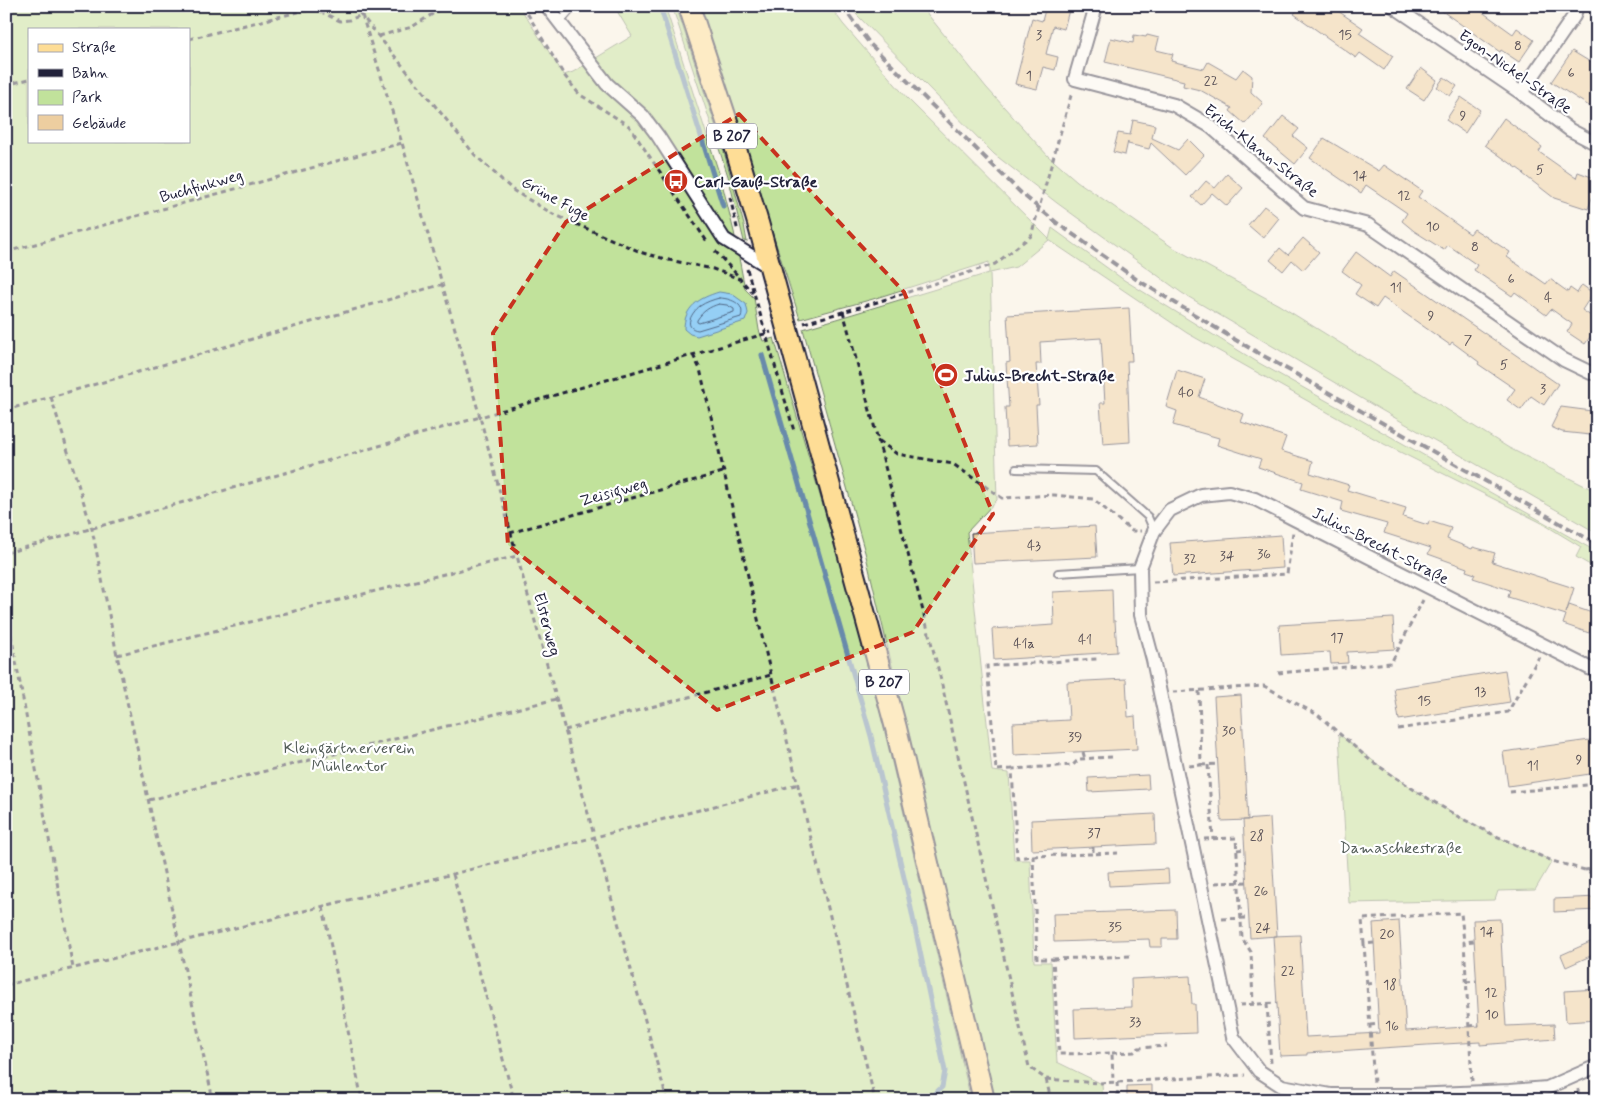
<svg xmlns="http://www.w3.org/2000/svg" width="1603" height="1106" font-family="Mynerve,sans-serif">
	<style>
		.green { fill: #c1e29b; stroke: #72826b; fill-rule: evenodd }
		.water { fill: #95cff5; stroke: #678aab }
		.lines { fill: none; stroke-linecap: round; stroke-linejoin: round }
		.shore { stroke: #506785; stroke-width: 1 }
		.stream { stroke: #678aab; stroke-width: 5 }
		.building { fill: #edcea0; stroke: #22223b }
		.service-casing { stroke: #22223b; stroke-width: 10 }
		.minor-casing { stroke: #22223b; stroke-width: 16 }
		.primary-casing { stroke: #22223b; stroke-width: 24 }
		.path { stroke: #22223b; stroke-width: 3; stroke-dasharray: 5 4; stroke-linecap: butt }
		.service { stroke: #fff; stroke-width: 6 }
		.minor { stroke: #fff; stroke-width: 12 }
		.primary { stroke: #fedd96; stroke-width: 20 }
		.rail { stroke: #22223b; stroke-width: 4; stroke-dasharray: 8 4; stroke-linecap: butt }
		.marked { fill: none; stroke: #c8321e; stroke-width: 4; stroke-dasharray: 10 6; stroke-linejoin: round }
		.labels { text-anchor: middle; stroke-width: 4.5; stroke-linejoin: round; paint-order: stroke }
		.number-label { font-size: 14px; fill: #554d54 }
		.shield { fill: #fff; stroke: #646476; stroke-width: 1 }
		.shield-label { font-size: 15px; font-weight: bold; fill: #22223b }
		.street-label { font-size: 16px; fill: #22223b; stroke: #fff }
		.poi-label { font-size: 16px; font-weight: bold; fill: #22223b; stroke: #fff; text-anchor: start }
		.park-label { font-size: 16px; fill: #525c58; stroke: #fff }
	</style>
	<rect width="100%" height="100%" fill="#fbf5ec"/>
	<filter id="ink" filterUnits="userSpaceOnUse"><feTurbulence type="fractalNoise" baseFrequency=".02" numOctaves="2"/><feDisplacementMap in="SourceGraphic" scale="10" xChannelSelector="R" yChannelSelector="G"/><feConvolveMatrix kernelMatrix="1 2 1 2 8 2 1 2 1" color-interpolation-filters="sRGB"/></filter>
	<g filter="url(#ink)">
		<!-- green -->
		<path class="green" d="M 6,6 L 408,6 L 412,13 L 423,6 L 519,6 L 564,75 L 573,72 L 632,36 L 614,6 L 665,6 L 721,179 L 734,232 L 745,289 L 754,298 L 759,330 L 763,341 L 774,338 L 867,656 L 971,1100 L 6,1100 ZM 29,29 L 189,29 L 189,141 L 29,141 Z
			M 672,6 L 676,6 L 724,152 L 744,225 L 747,242 L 744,241 L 728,176 Z
			M 700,6 L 830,6 L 843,24 L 907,98 L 1049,239 L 1052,228 L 1124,280 L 1259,363 L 1597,552 L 1597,569 L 1576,557 L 1581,547 L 1540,522 L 1384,444 L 1187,333 L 1049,240 L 1016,267 L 990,273 L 997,500 L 967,532 L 992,771 L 1009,773 L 1014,860 L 1030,860 L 1034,962 L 1051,962 L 1057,1062 L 1102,1084 L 1103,1100 L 995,1100 L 866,556 L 803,329 L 989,273 L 989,262 L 873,299 L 800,319 Z
			M 850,6 L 921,6 L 986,87 L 1048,156 L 1077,181 L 1172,247 L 1279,305 L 1509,448 L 1597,492 L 1597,533 L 1383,411 L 1182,293 L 1057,203 L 994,154 L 854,12 Z
			M 1339,734 C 1387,774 1439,808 1496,836 C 1514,845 1533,852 1552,861 L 1535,890 L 1498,891 L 1495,900 L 1349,903 Z"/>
		<!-- water -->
		<path class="water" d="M 719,292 L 732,294 L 746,304 L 748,313 L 745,321 L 697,336 L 690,334 L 684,329 C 684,307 699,298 719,292 Z"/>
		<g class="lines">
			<!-- shore -->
			<path class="shore" d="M 719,298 C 729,298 746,303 741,317 L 698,330 C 682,328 692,312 700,306 C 706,302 712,300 719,298 Z
				M 719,304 L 727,305 L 734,309 L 734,312 L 699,323 L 697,322 L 697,320 C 703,311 709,307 719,304 Z"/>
			<!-- stream -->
			<path class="stream" d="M 660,6 L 723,206
				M 762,355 L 871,736 L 909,899 L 945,1071 L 942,1087 L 928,1100"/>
		</g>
		<!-- building -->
		<path class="building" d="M 1046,6 L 1056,6 L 1069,10 L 1064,29 L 1053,26 L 1046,54 L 1058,57 L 1055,70 L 1043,67 L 1037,89 L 1015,84 L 1032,18 L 1042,21 Z
			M 1300,6 L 1324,6 L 1333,13 L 1335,9 L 1363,28 L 1359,33 L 1393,56 L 1384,70 L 1360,53 L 1356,58 L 1294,14 Z
			M 1435,6 L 1474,6 L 1513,34 L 1517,28 L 1534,40 L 1519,62 L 1501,50 L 1500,52 Z
			M 1134,35 L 1146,37 L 1147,35 L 1159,38 L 1156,50 L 1173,54 L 1171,61 L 1204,69 L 1208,62 L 1236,78 L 1243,69 L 1252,76 L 1251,92 L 1263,103 L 1245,124 L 1230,111 L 1232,108 L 1200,90 L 1183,86 L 1184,81 L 1105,62 L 1111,38 L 1133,43 Z
			M 1572,51 L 1597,66 L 1597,111 L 1551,82 Z
			M 1421,68 L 1437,80 L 1424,100 L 1407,89 Z
			M 1444,77 L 1457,86 L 1450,96 L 1437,87 Z
			M 1461,97 L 1480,110 L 1465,133 L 1446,120 Z
			M 1283,116 L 1299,129 L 1293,136 L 1308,148 L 1295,164 L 1265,139 Z
			M 1504,118 L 1542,147 L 1539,152 L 1576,178 L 1578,172 L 1597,179 L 1597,184 L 1588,209 L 1554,198 L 1523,174 L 1524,173 L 1485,145 Z
			M 1133,120 L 1155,125 L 1152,138 L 1178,150 L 1188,139 L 1204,155 L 1185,175 L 1151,143 L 1149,149 L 1128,144 L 1128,141 L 1125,155 L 1113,152 L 1118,133 L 1130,135 Z
			M 1324,138 L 1379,171 L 1384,165 L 1422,191 L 1418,197 L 1470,234 L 1474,229 L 1510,252 L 1507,257 L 1546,284 L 1550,279 L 1568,292 L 1570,288 L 1577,293 L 1582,285 L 1593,293 L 1582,310 L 1597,320 L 1597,327 L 1585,344 L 1567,332 L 1572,324 L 1551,309 L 1546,315 L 1515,292 L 1512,296 L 1474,270 L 1477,265 L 1448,245 L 1444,250 L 1414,231 L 1402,221 L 1407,213 L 1366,185 L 1361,193 L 1310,158 Z
			M 1227,174 L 1243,188 L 1227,206 L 1212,193 L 1201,205 L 1192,197 L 1206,181 L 1215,188 Z
			M 1264,206 L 1279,218 L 1263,238 L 1248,225 Z
			M 1303,238 L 1319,252 L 1303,270 L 1292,260 L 1283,271 L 1270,260 L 1280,248 L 1288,255 Z
			M 1356,252 L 1390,277 L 1394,271 L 1558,384 L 1544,405 L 1531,396 L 1521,410 L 1507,400 L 1515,389 L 1478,364 L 1479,362 L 1452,342 L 1450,345 L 1383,298 L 1376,308 L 1355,294 L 1361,285 L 1342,271 Z
			M 1129,308 L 1132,361 L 1127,361 L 1130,442 L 1103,444 L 1100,403 L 1105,403 L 1101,338 L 1040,342 L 1041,364 L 1036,364 L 1039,405 L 1036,405 L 1038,444 L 1007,446 L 1005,407 L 1009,407 L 1006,363 L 1010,362 L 1007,315 Z
			M 1177,370 L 1205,379 L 1199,397 L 1244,414 L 1241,422 L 1286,437 L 1281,451 L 1313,461 L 1310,473 L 1349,485 L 1347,490 L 1406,508 L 1403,517 L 1428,525 L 1429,521 L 1451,528 L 1447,539 L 1472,549 L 1473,547 L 1495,553 L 1492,562 L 1574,588 L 1566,613 L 1569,605 L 1595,614 L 1589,633 L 1563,624 L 1566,615 L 1508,597 L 1510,590 L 1473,578 L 1475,574 L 1466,571 L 1467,568 L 1428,554 L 1431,548 L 1384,533 L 1387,524 L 1341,511 L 1343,502 L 1301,489 L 1303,482 L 1258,467 L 1261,459 L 1217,445 L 1219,438 L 1173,425 L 1177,411 L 1166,407 Z
			M 1561,407 L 1592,411 L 1590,435 L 1562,432 L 1551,427 Z
			M 1095,526 L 1097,557 L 973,563 L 971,533 Z
			M 1281,535 L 1283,568 L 1173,576 L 1170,543 Z
			M 1112,589 L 1113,621 L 1115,621 L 1117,652 L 994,660 L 992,629 L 1054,625 L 1053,592 Z
			M 1393,618 L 1395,649 L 1347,652 L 1348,663 L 1331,664 L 1330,652 L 1281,655 L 1279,625 Z
			M 1505,670 L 1510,702 L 1399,720 L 1394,688 Z
			M 1126,679 L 1128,717 L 1135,716 L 1137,749 L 1014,755 L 1013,723 L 1069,720 L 1067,682 Z
			M 1241,695 L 1248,820 L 1221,821 L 1214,697 Z
			M 1597,739 L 1597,773 L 1508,786 L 1503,752 Z
			M 1148,775 L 1149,789 L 1089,792 L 1088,778 Z
			M 1155,814 L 1156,844 L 1032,850 L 1031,820 Z
			M 1270,818 L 1277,936 L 1250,938 L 1243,820 Z
			M 1168,869 L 1169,883 L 1109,886 L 1108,872 Z
			M 1597,897 L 1597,910 L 1554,912 L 1554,899 Z
			M 1176,910 L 1177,939 L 1162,939 L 1162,947 L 1150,947 L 1149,939 L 1054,942 L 1053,914 Z
			M 1500,919 L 1504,994 L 1503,995 L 1504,995 L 1506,1026 L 1554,1024 L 1555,1039 L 1480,1045 L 1480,1042 L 1427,1045 L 1307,1053 L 1307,1055 L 1280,1056 L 1273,936 L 1300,935 L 1306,1037 L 1379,1033 L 1373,923 L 1399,921 L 1406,1031 L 1479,1026 L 1473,920 Z
			M 1597,939 L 1597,953 L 1566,967 L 1561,955 Z
			M 1190,976 L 1192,1004 L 1195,1004 L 1196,1033 L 1075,1038 L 1074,1009 L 1132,1007 L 1131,979 Z
			M 1597,989 L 1597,1020 L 1566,1022 L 1564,991 Z
			M 1152,1085 L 1152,1100 L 1127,1100 L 1127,1086 Z"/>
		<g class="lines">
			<!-- service casing -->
			<g class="service-casing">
				<path id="service" d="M 559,23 L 574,6
					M 1016,469 L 1096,471 L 1148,517 L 1154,531
					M 1058,573 L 1140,568"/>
			</g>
			<!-- minor casing -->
			<g class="minor-casing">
				<path id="minor" d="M 547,6 L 607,84 L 643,116 L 658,136 L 724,239 L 769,267
					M 1096,6 L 1075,79 L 1174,105 L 1210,126 L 1304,208 L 1368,225 L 1564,360 L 1591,373 L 1597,373
					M 1393,6 L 1521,93 L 1570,130 L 1597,144
					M 1521,93 L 1574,16 L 1577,6
					M 1597,672 L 1294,519 L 1255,499 L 1229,492 L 1201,495 L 1170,510 L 1154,531 L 1140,568 L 1141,615 L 1153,660 L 1233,1037 L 1259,1071 L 1282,1086 L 1331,1095 L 1411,1095 L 1510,1091 L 1547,1088 L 1597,1066"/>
			</g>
			<!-- primary casing -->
			<g class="primary-casing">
				<path id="primary" d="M 689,6 L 735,146 L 758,223 L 896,728 L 984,1100"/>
			</g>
			<!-- path -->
			<path class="path" d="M 354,6 L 475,155 L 514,191 L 553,214 L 643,253 L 669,260 L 713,269 L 740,279 L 753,293
				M 523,6 L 564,75 L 579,94 L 629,126 L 708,243
				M 379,36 L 412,27 L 445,6
				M 189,39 L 302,11 L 317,10 L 340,21 L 349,20 L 362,15 L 402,143 L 480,417 L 771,332
				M 6,85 L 29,79
				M 730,197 L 738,232
				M 715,251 L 740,278
				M 6,252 L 402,143
				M 747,269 L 794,431
				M 843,311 L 878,440 L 897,454 L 953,464 L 1002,498 L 1054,495 L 1093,499 L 1132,531 L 1141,531
				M 804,323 L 874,303 L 995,264 L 1031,236 L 1072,92
				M 693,355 L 700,369 L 771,675 L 875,1100
				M 51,397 L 92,529 L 117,655 L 213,1100
				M 6,410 L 443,284
				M 878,440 L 939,672 L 1029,1067 L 1046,1079 L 1098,1083 L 1245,1075
				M 510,533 L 723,472
				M 6,553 L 480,417 L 517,556 L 667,1100
				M 1153,582 L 1287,574 L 1293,532
				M 6,608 L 73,968
				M 117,655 L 517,556
				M 1278,673 L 1391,663 L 1423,600
				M 1173,692 L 1264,686 L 1318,715 L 1371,761 L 1416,791 L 1457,816 L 1496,836 L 1552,861 L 1585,870 L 1597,876
				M 1398,729 L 1508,712 L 1539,657
				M 565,730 L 771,675
				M 1083,752 L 1085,759
				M 1112,757 L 1079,759 L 1073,765 L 1012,769 L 1017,858 L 1033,856 L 1037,959 L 1053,959 L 1059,1054 L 1112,1053 L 1113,1082
				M 1201,765 L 1218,764
				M 1208,765 L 1213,839
				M 1189,766 L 1201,765 L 1199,690
				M 1012,769 L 996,770 L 987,666 L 1097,659
				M 1510,792 L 1597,784
				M 149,800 L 556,699
				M 1204,839 L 1236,838 L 1242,938 L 1251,952 L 1253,1004
				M 1093,847 L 1093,854
				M 1237,850 L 1245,849
				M 1033,856 L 1118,853
				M 1585,870 L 1597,868
				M 453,874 L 514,1100
				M 1215,883 L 1247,882
				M 323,907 L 362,1100
				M 1222,919 L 1246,918
				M 1374,943 L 1364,944 L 1374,1083
				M 1364,944 L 1362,919 L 1461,913 L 1464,942
				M 1053,959 L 1133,956
				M 1466,982 L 1476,981
				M 1367,984 L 1376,983
				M 6,985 L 453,874 L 799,784
				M 1267,1004 L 1271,1063
				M 1240,1005 L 1277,1003
				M 1370,1025 L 1379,1024
				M 1469,1026 L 1479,1025
				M 1112,1053 L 1134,1052 L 1139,1048 L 1167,1046
				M 1046,1079 L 1051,1100
				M 1472,1081 L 1464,942 L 1474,941
				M 1117,1082 L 1118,1100
				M 1578,1089 L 1579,1100"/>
			<!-- service -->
			<use href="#service" class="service"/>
			<!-- minor -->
			<use href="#minor" class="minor"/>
			<!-- primary -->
			<use href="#primary" class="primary"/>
			<!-- rail -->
			<path class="rail" d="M 842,6 L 870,44 L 1021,193 L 1057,223 L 1136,279 L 1239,342 L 1597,544"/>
		</g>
	</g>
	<!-- marked area -->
	<path d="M0 0H1603V1106H0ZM 739,114 L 904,292 L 993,514 L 913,632 L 717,710 L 508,545 L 493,333 L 566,222 Z" fill="#fbf5ec" fill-opacity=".55" fill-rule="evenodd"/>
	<path class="marked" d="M 739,114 L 904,292 L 993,514 L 913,632 L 717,710 L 508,545 L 493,333 L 566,222 Z"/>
	<!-- icons -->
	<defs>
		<g id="bus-disc" transform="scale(1.25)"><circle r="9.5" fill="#c8321e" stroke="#fff"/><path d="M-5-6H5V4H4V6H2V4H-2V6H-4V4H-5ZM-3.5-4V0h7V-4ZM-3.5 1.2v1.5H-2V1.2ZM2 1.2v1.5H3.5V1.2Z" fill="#fff"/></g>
		<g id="stadium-disc" transform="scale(1.25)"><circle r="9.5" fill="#c8321e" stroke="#fff"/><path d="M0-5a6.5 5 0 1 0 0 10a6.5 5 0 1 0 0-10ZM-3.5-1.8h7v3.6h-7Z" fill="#fff"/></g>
	</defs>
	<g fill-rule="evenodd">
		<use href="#bus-disc" x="676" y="181"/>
		<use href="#stadium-disc" x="946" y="375"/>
	</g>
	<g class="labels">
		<!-- number labels -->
		<g class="number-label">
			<text x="1039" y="39">3</text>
			<text x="1345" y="39">15</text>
			<text x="1518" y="50">8</text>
			<text x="1571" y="77">6</text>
			<text x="1029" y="80">1</text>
			<text x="1211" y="85">22</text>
			<text x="1463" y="120">9</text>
			<text x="1540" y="174">5</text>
			<text x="1360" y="180">14</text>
			<text x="1404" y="200">12</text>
			<text x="1433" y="231">10</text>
			<text x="1475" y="251">8</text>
			<text x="1511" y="283">6</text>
			<text x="1396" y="292">11</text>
			<text x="1548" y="302">4</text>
			<text x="1431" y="320">9</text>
			<text x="1468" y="344">7</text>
			<text x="1504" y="369">5</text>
			<text x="1543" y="393">3</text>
			<text x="1186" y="397">40</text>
			<text x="1034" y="550">43</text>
			<text x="1264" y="558">36</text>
			<text x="1227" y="560">34</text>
			<text x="1190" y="563">32</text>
			<text x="1337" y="642">17</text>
			<text x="1085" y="644">41</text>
			<text x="1024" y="648">41a</text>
			<text x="1480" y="696">13</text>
			<text x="1424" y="705">15</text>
			<text x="1229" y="735">30</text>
			<text x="1075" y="741">39</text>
			<text x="1579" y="764">9</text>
			<text x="1533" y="770">11</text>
			<text x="1094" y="837">37</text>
			<text x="1257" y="840">28</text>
			<text x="1261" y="895">26</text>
			<text x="1115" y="931">35</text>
			<text x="1263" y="932">24</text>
			<text x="1487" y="936">14</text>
			<text x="1387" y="938">20</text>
			<text x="1288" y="975">22</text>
			<text x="1390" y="989">18</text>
			<text x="1491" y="997">12</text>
			<text x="1492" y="1019">10</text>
			<text x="1135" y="1026">33</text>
			<text x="1392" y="1030">16</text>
		</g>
		<!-- shield labels -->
		<g class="shield">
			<rect x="707" y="123.5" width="50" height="25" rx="4"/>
			<rect x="859" y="669.5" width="50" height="25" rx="4"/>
		</g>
		<g class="shield-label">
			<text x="732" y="141">B 207</text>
			<text x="884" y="687">B 207</text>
		</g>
		<!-- street labels -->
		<g class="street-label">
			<text transform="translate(1516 71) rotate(35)" y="6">Egon-Nickel-Straße</text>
			<text transform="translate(1262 150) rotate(38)" y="6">Erich-Klann-Straße</text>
			<text transform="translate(201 185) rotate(-16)" y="6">Buchfinkweg</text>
			<text transform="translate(556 198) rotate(29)" y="6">Grüne Fuge</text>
			<text transform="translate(613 491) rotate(-16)" y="6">Zeisigweg</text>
			<text transform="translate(1381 545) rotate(27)" y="6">Julius-Brecht-Straße</text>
			<text transform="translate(548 624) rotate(75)" y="6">Elsterweg</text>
		</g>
		<!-- poi labels -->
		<g class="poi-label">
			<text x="694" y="187">Carl-Gauß-Straße</text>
			<text x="964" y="381">Julius-Brecht-Straße</text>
		</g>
		<!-- park labels -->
		<g class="park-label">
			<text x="349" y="753">Kleingärtnerverein<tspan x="349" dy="18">Mühlentor</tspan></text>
			<text x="1401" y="853">Damaschkestraße</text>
		</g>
	</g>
	<!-- margin -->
	<rect width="1603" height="1106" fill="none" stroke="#fff" stroke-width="25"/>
	<rect x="12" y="12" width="1578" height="1081" fill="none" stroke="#22223b" stroke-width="2" filter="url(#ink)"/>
	<!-- legend -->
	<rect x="28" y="28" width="162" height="115" fill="#ffffff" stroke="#a7a7b1"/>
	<rect x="38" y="44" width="25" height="8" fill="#fedd96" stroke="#a7a7b1"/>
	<text x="72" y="52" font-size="15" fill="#22223b">Straße</text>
	<rect x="38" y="69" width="25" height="8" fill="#22223b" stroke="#a7a7b1"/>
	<text x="72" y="78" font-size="15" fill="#22223b">Bahn</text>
	<rect x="38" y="90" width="25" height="15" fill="#c1e29b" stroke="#a7a7b1"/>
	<text x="72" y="102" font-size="15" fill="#22223b">Park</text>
	<rect x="38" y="115" width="25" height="15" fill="#edcea0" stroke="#a7a7b1"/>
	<text x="72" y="128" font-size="15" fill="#22223b">Gebäude</text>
</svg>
